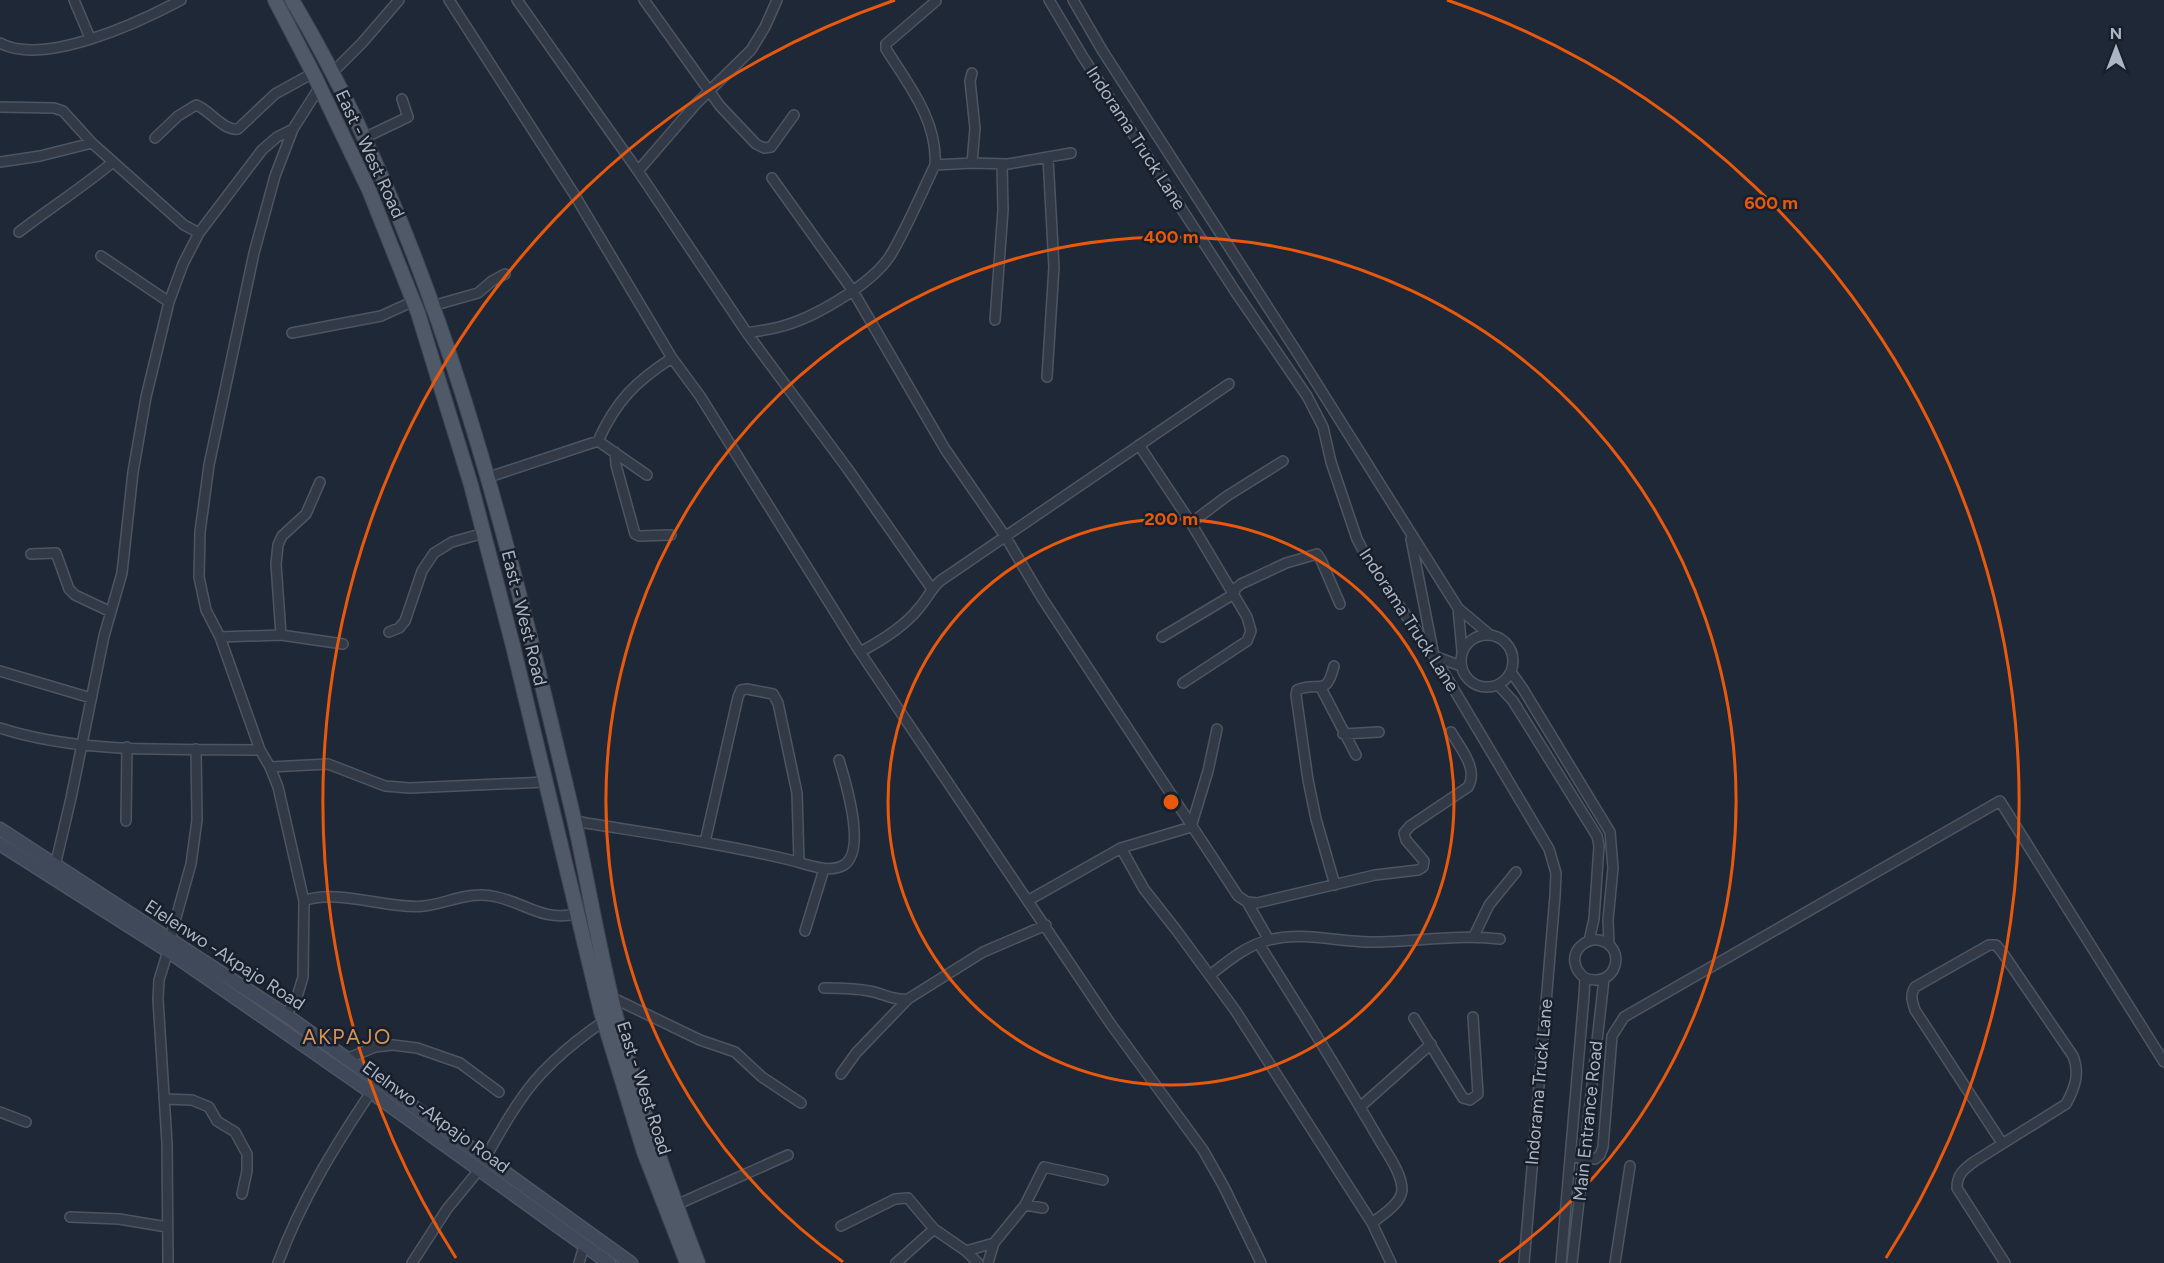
<svg xmlns="http://www.w3.org/2000/svg" width="2164" height="1263" font-family="Figtree,sans-serif">
	<style>
		.lines { fill: none; stroke-linecap: round; stroke-linejoin: round }
		.minor-casing { stroke: #4d5562; stroke-width: 12 }
		.secondary-casing { stroke: #4d5562; stroke-width: 15 }
		.primary-casing { stroke: #3c4351; stroke-width: 16 }
		.minor { stroke: #323a47; stroke-width: 9 }
		.secondary { stroke: #40495a; stroke-width: 12 }
		.primary { stroke: #505968; stroke-width: 14 }
		.ring { fill: none; stroke: #e8590c; stroke-width: 3 }
		.labels { text-anchor: middle; stroke-width: 5; stroke-linejoin: round; paint-order: stroke }
		.street-label { font-size: 18px; fill: #acb5c4; stroke: #181f2c }
		.quarter-label { font-size: 21px; letter-spacing: 1.5px; fill: #d59257; stroke: #181f2c }
		.centre { fill: #e8590c; stroke: #181f2c; stroke-width: 3 }
		.ring-label { font-size: 18px; text-anchor: middle; font-weight: bold; fill: #e8590c; stroke: #181f2c; stroke-width: 5; stroke-linejoin: round; paint-order: stroke }
	</style>
	<rect width="100%" height="100%" fill="#1f2837"/>
	<g class="lines">
		<!-- minor casing -->
		<g class="minor-casing">
			<path id="minor" d="M 74,0 L 90,38
				M 449,0 L 574,194 L 672,358 L 700,396 L 860,652 L 1110,1023 L 1203,1150 L 1224,1187 L 1261,1263
				M 517,0 L 638,171 L 747,333 L 847,468 L 932,589
				M 644,0 L 720,106 L 756,144 L 764,148 L 771,147 L 794,115
				M 1049,0 L 1083,57 L 1235,291 L 1307,396 L 1323,427 L 1331,462 L 1357,539 L 1369,562 L 1434,656 L 1549,849 L 1556,873 L 1555,896 L 1524,1263
				M 1073,0 L 1102,50 L 1300,357 L 1458,608 L 1490,635
				M 0,43 C 44,67 140,22 181,0
				M 333,72 L 362,43 L 399,0
				M 972,73 L 970,81 L 975,128 L 972,163
				M 0,107 L 54,108 L 63,111 L 92,143 L 184,225 L 199,233
				M 155,138 L 178,116 L 196,105 C 210,110 223,131 238,129 L 275,94 L 313,73
				M 364,138 L 408,117 L 402,99
				M 0,162 L 40,156 L 92,143
				M 935,165 L 972,163 L 1008,164 L 1071,153
				M 638,171 L 695,105 L 751,50 L 765,27 L 777,0
				M 772,178 L 853,291 L 945,449 L 1005,536 L 1042,598 L 1238,896 L 1247,902 L 1257,903 L 1375,875 L 1418,870 L 1423,867 L 1424,861 L 1406,840 L 1404,833 L 1410,826 L 1468,787 C 1479,769 1460,748 1451,732
				M 19,232 C 50,208 83,187 113,162
				M 101,256 L 169,302
				M 432,306 L 478,293 L 492,281 L 505,274
				M 995,320 L 1003,210 L 1002,164
				M 292,333 L 381,316 L 414,301
				M 747,333 C 757,331 768,330 779,327 C 812,319 871,285 890,256 C 906,230 921,194 935,165 C 938,121 908,84 886,49 L 886,44 L 936,1
				M 1047,377 L 1054,267 L 1048,158
				M 598,441 L 647,475
				M 1139,445 L 1191,523 L 1247,617 L 1251,631 L 1247,641 L 1183,683
				M 615,452 L 616,465 L 635,534 L 639,536 L 671,535
				M 489,477 L 598,441 C 616,401 636,381 672,358
				M 1191,523 L 1227,496 L 1283,461
				M 1411,539 L 1434,656 L 1461,666
				M 31,554 L 56,553 L 69,589 L 75,595 L 111,612
				M 1458,608 L 1462,651
				M 389,632 L 399,628 L 405,621 L 422,571 L 434,553 L 452,542 L 484,533
				M1461 661a26 26 0 1 1 52 0a26 26 0 1 1-52 0Z
				M 281,635 L 276,564 L 278,545 L 282,536 L 306,514 L 320,482
				M 220,637 L 281,635 L 343,644
				M 1162,637 L 1234,594 L 1235,589 L 1241,584 L 1286,563 L 1317,554 L 1321,560 L 1340,604
				M 860,652 C 881,641 904,627 919,608 C 927,599 931,589 940,581 L 1229,384
				M 1334,666 C 1326,699 1318,680 1297,690 L 1296,695 L 1308,780 L 1316,819 L 1335,885
				M 0,671 L 91,698
				M 1511,672 L 1523,689 L 1610,832 L 1613,868 L 1608,920 L 1609,945
				M 1498,685 L 1513,701 L 1597,836 L 1599,846 L 1594,919 L 1589,941
				M 1321,688 L 1356,755
				M 0,728 C 80,754 175,749 260,750
				M 1343,734 L 1379,732
				M 270,767 L 328,764 L 385,786 L 410,788 L 546,782
				M 126,821 L 127,747
				M 574,821 C 647,833 719,843 790,860 C 806,864 829,874 844,865 C 867,850 845,780 839,760
				M 1191,827 L 1208,771 L 1217,729
				M 705,842 L 738,697 L 741,690 L 747,689 L 773,694 L 778,703 L 797,793 L 799,862
				M 1121,848 L 1144,889 L 1177,931 L 1235,1010 L 1372,1223 L 1391,1263
				M 55,866 L 71,798 L 104,636 L 122,573 L 133,472 L 146,397 L 169,302 L 183,264 L 199,233 L 262,150 L 277,137 L 293,129
				M 1029,900 L 1121,848 L 1191,827
				M 304,901 C 337,888 389,910 424,906 C 449,903 470,890 497,897 C 528,904 541,921 577,914
				M 1247,902 L 1269,940
				M 805,931 L 824,869
				M 1474,936 L 1489,905 L 1516,872
				M 170,939 L 191,864 L 197,820 L 196,749
				M 1259,944 C 1299,1007 1339,1071 1377,1136 C 1385,1151 1402,1172 1402,1190 C 1401,1204 1382,1215 1372,1223
				M 168,951 L 159,980 L 158,999 L 167,1143 L 168,1263
				M 1210,975 C 1228,961 1247,945 1269,940 C 1303,931 1337,942 1371,942 C 1414,942 1457,934 1500,939
				M 824,988 C 839,988 854,988 869,991 C 883,993 893,1001 908,999 L 983,952 L 1046,925
				M 611,997 L 700,1040 L 735,1052 L 762,1077 L 801,1103
				M 286,1015 L 297,997 L 303,977 L 304,901 L 278,787 L 270,767 L 260,750 L 220,637 L 206,610 L 199,577 L 200,532 L 209,465 L 254,253 L 275,176 L 293,129 L 319,88
				M 1414,1018 L 1463,1098 L 1470,1100 L 1478,1094 L 1473,1017
				M 346,1059 L 375,1047 L 393,1045 L 417,1048 L 460,1063 L 499,1092
				M 841,1074 L 856,1053 L 908,999
				M 164,1099 L 192,1100 L 209,1107 L 217,1121 L 235,1132 L 247,1154 L 247,1171 L 242,1194
				M 1360,1107 L 1431,1044
				M 0,1112 L 26,1122
				M 2002,1143 L 1915,1010 C 1912,1001 1910,995 1915,987 L 1989,945 L 1996,945 L 2002,952 L 2073,1056 C 2080,1073 2075,1088 2066,1104 L 1975,1161 C 1964,1169 1957,1174 1957,1188 L 2005,1263
				M 1571,1157 L 1595,1159 L 1600,1155 L 1603,1147 L 1612,1036 L 1624,1017 L 2000,801 L 2164,1062
				M 485,1158 C 496,1140 506,1120 519,1102 C 540,1069 572,1043 604,1021
				M 676,1205 L 788,1155
				M 1025,1205 L 1044,1167 L 1103,1180
				M 70,1217 L 119,1219 L 167,1227
				M 841,1226 L 895,1199 L 908,1198 L 934,1229 L 966,1251 L 978,1263
				M 966,1251 L 994,1243 L 1025,1205 L 1043,1208
				M 278,1263 C 301,1201 334,1147 371,1092
				M 412,1263 L 447,1209 L 479,1170
				M 579,1263 L 584,1246
				M 896,1263 L 934,1229
				M 988,1263 L 994,1243
				M 1561,1263 L 1584,996 L 1585,978 C 1574,970 1570,955 1582,945 C 1587,941 1593,939 1599,940 C 1628,946 1617,990 1585,978
				M 1572,1263 L 1604,979
				M 1615,1263 L 1630,1166"/>
		</g>
		<!-- secondary casing -->
		<g class="secondary-casing">
			<path id="secondary" d="M 0,829 L 286,1015 L 631,1263
				M 0,844 L 168,951 L 371,1092 L 609,1263"/>
		</g>
		<!-- primary casing -->
		<g class="primary-casing">
			<path id="primary" d="M 275,0 L 313,73 L 369,190 L 418,313 L 471,485 L 513,646 L 601,1012 L 644,1152 L 687,1263
				M 292,0 C 440,249 508,540 574,819 C 587,878 597,938 611,996 C 616,1020 624,1043 631,1067 C 650,1134 673,1198 698,1263"/>
		</g>
		<!-- minor -->
		<use href="#minor" class="minor"/>
		<!-- secondary -->
		<use href="#secondary" class="secondary"/>
		<!-- primary -->
		<use href="#primary" class="primary"/>
	</g>
	<!-- distance rings -->
	<g class="ring">
		<circle cx="1171" cy="802" r="283"/>
		<path d="M843 1262A565 565 0 1 1 1499 1262"/>
		<path d="M456 1258A848 848 0 0 1 895 0M1447 0A848 848 0 0 1 1886 1258"/>
	</g>
	<g class="labels">
		<!-- street labels -->
		<g class="street-label">
			<text transform="translate(1136 138) rotate(57)" y="6">Indorama Truck Lane</text>
			<text transform="translate(370 154) rotate(65)" y="6">East - West Road</text>
			<text transform="translate(524 618) rotate(76)" y="6">East - West Road</text>
			<text transform="translate(1409 620) rotate(57)" y="6">Indorama Truck Lane</text>
			<text transform="translate(225 955) rotate(33)" y="6">Elelenwo -Akpajo Road</text>
			<text transform="translate(1539 1082) rotate(-85)" y="6">Indorama Truck Lane</text>
			<text transform="translate(644 1088) rotate(72)" y="6">East - West Road</text>
			<text transform="translate(436 1117) rotate(36)" y="6">Elelnwo -Akpajo Road</text>
			<text transform="translate(1588 1121) rotate(-84)" y="6">Main Entrance Road</text>
		</g>
		<!-- quarter labels -->
		<g class="quarter-label">
			<text x="347" y="1044">AKPAJO</text>
		</g>
	</g>
	<circle cx="1171" cy="802" r="9" class="centre"/>
	<g class="ring-label">
		<text x="1771" y="209">600 m</text>
		<text x="1171" y="243">400 m</text>
		<text x="1171" y="525">200 m</text>
	</g>
	<!-- north arrow -->
	<g transform="translate(2116 48)" stroke="#181f2c" stroke-width="4.5" paint-order="stroke">
	<path d="M0-4.5L10 22L0 15L-10 22Z" fill="#acb5c4"/>
	<text y="-9" font-size="16" font-weight="bold" text-anchor="middle" fill="#acb5c4">N</text>
	</g>
</svg>
